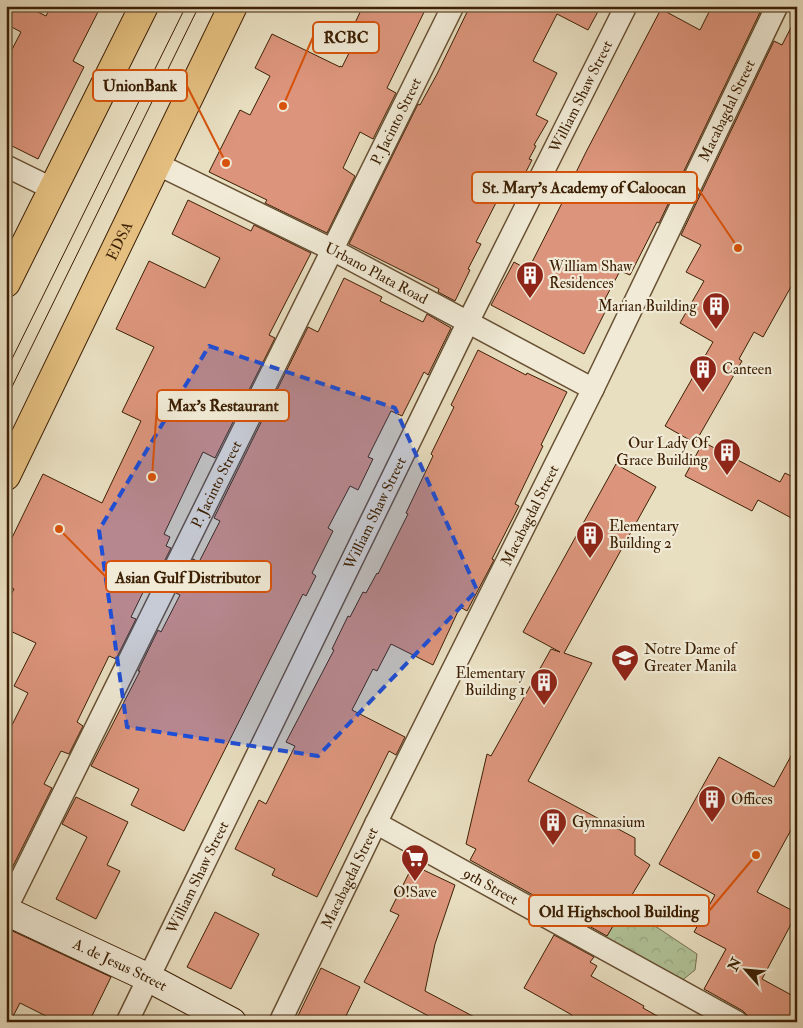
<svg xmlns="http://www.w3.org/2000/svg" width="803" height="1028" font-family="'IM FELL Double Pica',serif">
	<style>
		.forest { fill: url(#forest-crowns); stroke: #76714e }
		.building { fill: #dc957c; stroke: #3d2004 }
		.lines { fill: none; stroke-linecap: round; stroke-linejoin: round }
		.street-casing { stroke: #685033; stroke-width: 24 }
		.secondary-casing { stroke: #3d2004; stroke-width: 30 }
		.highway-casing { stroke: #3d2004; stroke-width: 30 }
		.street { stroke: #f0ead6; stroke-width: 21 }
		.secondary { stroke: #f0ead6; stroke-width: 28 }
		.highway { stroke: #e4bf80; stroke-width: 28 }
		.tram { stroke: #3d2004; stroke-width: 1 }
		.marked { fill: #1d4ed8; fill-opacity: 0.2; stroke: #1d4ed8; stroke-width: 4; stroke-dasharray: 10 6; stroke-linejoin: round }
		.labels { text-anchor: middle; stroke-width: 4.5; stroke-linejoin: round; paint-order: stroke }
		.street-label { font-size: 15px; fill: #3d2004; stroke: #f0ead6 }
		.poi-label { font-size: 15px; fill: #3d2004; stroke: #f0ead6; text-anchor: start }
		.leader { fill: none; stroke: #d7530b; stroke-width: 2 }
		.callout-dot { fill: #d7530b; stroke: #f0ead6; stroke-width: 2 }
		.callout { fill: #f0ead6; stroke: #d7530b; stroke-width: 2 }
		.callout-label { font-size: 16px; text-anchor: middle; font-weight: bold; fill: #3d2004 }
	</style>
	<defs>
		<pattern id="forest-crowns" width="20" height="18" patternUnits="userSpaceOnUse" patternTransform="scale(1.25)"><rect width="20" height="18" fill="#b0c297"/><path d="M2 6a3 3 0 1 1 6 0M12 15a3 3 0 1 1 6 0" fill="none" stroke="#98a680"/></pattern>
	</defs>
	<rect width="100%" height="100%" fill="#e8dec0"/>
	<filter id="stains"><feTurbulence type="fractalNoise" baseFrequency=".004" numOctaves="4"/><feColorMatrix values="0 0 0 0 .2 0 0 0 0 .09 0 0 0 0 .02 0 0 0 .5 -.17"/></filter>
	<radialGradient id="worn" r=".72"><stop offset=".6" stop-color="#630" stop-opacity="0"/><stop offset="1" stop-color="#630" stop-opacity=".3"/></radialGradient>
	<!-- forest -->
	<path class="forest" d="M 625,906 L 697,954 L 695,970 L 680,982 L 603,942 Z"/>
	<!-- building -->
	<path class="building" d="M 6,6 L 26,6 L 46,16 L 51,6 L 101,6 L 73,61 L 84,67 L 38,159 L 6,143 L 6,61 L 21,32 L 6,24 Z
		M 363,6 L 427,6 L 387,88 L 396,93 L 373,139 L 360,132 L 343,168 L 355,176 L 327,233 L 265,203 L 267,200 L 209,172 L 240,110 L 250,115 L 270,76 L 255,68 L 272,34 L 340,67 L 340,66 L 342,67 L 361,29 L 354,25 Z
		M 470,6 L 601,6 L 588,30 L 557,14 L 533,61 L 557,73 L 536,115 L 548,121 L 534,145 L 536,146 L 529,159 L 532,160 L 512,199 L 501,193 L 476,242 L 481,244 L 468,269 L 470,270 L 455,301 L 438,292 L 439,289 L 349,244 L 418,104 L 420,105 L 437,74 Z
		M 712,6 L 763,6 L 659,223 L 657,222 L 630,275 L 620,271 L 605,299 L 610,302 L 584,354 L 491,305 L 514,262 L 528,270 L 562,203 L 561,203 L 586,152 L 661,9 L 700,30 Z
		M 797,16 L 797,276 L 763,337 L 754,332 L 739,359 L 742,361 L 695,443 L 665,426 L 713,342 L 680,323 L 704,281 L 686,272 L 701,245 L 681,235 L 774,41 L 782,45 Z
		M 188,200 L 251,231 L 254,225 L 311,253 L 269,335 L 275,338 L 215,458 L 203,452 L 164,534 L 170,537 L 166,546 L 171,548 L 154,582 L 149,580 L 131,617 L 136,619 L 116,659 L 109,656 L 77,722 L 83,726 L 69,754 L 61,751 L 44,784 L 52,788 L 6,880 L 6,737 L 28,693 L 14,686 L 36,643 L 6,629 L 6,604 L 14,589 L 6,585 L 6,550 L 43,474 L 102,503 L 141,421 L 122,412 L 154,347 L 116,329 L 149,261 L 205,288 L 220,258 L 172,234 Z
		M 344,278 L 382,297 L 380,301 L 423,322 L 427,314 L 451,328 L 428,375 L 424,372 L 402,416 L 391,411 L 368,457 L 373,459 L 358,490 L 350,486 L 328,528 L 333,531 L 312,573 L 316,576 L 306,596 L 303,594 L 184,831 L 131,805 L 139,789 L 91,766 L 140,671 L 138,671 L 158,630 L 161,632 L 180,595 L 176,593 L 193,559 L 199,562 L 220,521 L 214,518 L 308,327 L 318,332 Z
		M 478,350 L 526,375 L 527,373 L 567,392 L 541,445 L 543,446 L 515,504 L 519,506 L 492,559 L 494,560 L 467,611 L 460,607 L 433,665 L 391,644 L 377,671 L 373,669 L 352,710 L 405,737 L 396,755 L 389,751 L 317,897 L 272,875 L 275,869 L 235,849 L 259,800 L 266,804 L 295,746 L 286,742 L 334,650 L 332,649 L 348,616 L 350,617 L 363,592 L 366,593 L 377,573 L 378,574 L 408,514 L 406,513 L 433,456 L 431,454 L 454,407 L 451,405 Z
		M 703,442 L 780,482 L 785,473 L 797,479 L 797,521 L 758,500 L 752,511 L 685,476 Z
		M 616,464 L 656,487 L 564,653 L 592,663 L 528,781 L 635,838 L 635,855 L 650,865 L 607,936 L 470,860 L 476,849 L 466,844 L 487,754 L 491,756 L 551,649 L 560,652 L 523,632 Z
		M 797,745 L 797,819 L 757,892 L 797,913 L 762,979 L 797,998 L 797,1022 L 749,1022 L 747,1015 L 743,1011 L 704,989 L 726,949 L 694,932 L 715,895 L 659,864 L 719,757 L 774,787 Z
		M 76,797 L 128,822 L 107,865 L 120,871 L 96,919 L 56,899 L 87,837 L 62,824 Z
		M 413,865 L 455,885 L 435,944 L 425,991 L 484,1022 L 440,1022 L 364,982 L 399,915 L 390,911 Z
		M 215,912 L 259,934 L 231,989 L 187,967 Z
		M 6,928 L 111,977 L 89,1022 L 58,1022 L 20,1003 L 10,1022 L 6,1022 Z
		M 554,935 L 594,957 L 590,962 L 597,966 L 591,976 L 644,1006 L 643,1008 L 668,1022 L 568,1022 L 572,1015 L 524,988 Z
		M 321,968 L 360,987 L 343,1022 L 295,1022 Z"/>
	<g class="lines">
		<!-- street casing -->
		<g class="street-casing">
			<g id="street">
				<path id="s1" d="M 157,164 L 333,250 L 593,389"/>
				<path d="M 6,166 L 53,189"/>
				<path id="s2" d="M 376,823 L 737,1022"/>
				<path id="s3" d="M 6,909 L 453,6"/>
				<path id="s4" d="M 127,1022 L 468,322 L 626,6"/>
				<path id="s5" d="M 280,1022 L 376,823 L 593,389 L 777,6"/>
			</g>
		</g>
		<!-- secondary casing -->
		<g class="secondary-casing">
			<g id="secondary">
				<path id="s6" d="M 6,911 L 149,978 L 232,1022"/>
			</g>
		</g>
		<!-- highway casing -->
		<g class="highway-casing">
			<g id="highway">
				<path d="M 6,283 L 144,6"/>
				<path id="s7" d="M 6,476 L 233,6"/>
			</g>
		</g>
		<!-- street -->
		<use href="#street" class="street"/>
		<!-- secondary -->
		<use href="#secondary" class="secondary"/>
		<!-- highway -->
		<use href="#highway" class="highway"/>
		<!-- tram -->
		<path class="tram" d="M 6,371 L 186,6
			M 6,399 L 199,6"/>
	</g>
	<!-- marked area -->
	<path class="marked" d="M 209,346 L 395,408 L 477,590 L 318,756 L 127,727 L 99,530 Z"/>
	<!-- icons -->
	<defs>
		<g id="building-pin" transform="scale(1.4375)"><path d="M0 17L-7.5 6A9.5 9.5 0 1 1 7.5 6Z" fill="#8f2418" stroke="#f0ead6"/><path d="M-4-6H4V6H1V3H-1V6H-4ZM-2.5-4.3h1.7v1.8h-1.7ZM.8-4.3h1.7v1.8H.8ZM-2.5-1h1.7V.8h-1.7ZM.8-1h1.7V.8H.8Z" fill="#fff"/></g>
		<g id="school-pin" transform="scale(1.4375)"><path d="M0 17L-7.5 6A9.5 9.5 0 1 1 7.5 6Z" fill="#8f2418" stroke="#f0ead6"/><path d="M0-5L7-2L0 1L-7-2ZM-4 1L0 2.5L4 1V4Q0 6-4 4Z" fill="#fff"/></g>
		<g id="supermarket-pin" transform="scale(1.4375)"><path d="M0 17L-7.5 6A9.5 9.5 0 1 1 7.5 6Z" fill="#8f2418" stroke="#f0ead6"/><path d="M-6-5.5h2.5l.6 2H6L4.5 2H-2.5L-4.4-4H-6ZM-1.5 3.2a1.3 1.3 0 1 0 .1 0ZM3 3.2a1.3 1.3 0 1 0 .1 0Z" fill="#fff"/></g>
	</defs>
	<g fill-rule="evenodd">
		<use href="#building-pin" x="530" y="275"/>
		<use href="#building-pin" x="716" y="306"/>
		<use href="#building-pin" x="703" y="369"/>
		<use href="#building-pin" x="727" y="452"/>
		<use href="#building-pin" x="590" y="535"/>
		<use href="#school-pin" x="625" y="658"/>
		<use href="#building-pin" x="544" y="682"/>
		<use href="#building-pin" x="712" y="799"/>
		<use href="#building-pin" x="553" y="822"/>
		<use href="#supermarket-pin" x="415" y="858"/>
	</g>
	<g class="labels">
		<!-- street labels -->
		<g class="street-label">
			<text dy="5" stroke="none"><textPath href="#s4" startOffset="1031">William Shaw Street</textPath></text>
			<text dy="5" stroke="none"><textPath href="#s5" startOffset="1015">Macabagdal Street</textPath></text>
			<text dy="5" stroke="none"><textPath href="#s3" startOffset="879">P. Jacinto Street</textPath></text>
			<text dy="5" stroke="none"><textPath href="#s7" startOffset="261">EDSA</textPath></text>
			<text dy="5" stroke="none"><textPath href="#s1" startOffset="245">Urbano Plata Road</textPath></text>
			<text dy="5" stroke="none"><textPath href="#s3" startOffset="474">P. Jacinto Street</textPath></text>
			<text dy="5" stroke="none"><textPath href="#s4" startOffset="566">William Shaw Street</textPath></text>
			<text dy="5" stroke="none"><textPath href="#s5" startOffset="565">Macabagdal Street</textPath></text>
			<text dy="5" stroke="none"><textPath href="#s4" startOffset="161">William Shaw Street</textPath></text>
			<text dy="5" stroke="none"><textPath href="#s5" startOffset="160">Macabagdal Street</textPath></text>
			<text dy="5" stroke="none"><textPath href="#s2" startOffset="131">9th Street</textPath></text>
			<text dy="5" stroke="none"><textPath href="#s6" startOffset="126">A. de Jesus Street</textPath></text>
		</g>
		<!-- poi labels -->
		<g class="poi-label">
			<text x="549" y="271">William Shaw<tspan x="549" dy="17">Residences</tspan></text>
			<text x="697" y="311" text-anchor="end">Marian Building</text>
			<text x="722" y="374">Canteen</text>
			<text x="708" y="448" text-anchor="end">Our Lady Of<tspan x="708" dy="17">Grace Building</tspan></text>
			<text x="609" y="531">Elementary<tspan x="609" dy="17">Building 2</tspan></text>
			<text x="644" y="654">Notre Dame of<tspan x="644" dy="17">Greater Manila</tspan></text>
			<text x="525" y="678" text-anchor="end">Elementary<tspan x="525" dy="17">Building 1</tspan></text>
			<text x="731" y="804">Offices</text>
			<text x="572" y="827">Gymnasium</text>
			<text x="415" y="897" text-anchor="middle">O!Save</text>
		</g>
	</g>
	<!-- callouts -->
	<path class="leader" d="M283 106L313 37M226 163L187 86M738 248L697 187M152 477L157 406M59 529L106 577M756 855L709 911"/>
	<g class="callout-dot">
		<circle cx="283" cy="106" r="5"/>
		<circle cx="226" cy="163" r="5"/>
		<circle cx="738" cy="248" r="5"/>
		<circle cx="152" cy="477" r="5"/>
		<circle cx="59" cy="529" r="5"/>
		<circle cx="756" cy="855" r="5"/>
	</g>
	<g class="callout">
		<rect x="313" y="22" width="66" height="31" rx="5"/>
		<rect x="93" y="70" width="94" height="31" rx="5"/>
		<rect x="472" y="172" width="225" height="31" rx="5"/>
		<rect x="157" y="390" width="132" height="31" rx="5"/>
		<rect x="106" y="561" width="165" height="31" rx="5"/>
		<rect x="529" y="895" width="180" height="31" rx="5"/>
	</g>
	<g class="callout-label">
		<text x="346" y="43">RCBC</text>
		<text x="140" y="91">UnionBank</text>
		<text x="584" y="193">St. Mary's Academy of Caloocan</text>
		<text x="223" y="411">Max's Restaurant</text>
		<text x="188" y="583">Asian Gulf Distributor</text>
		<text x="619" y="917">Old Highschool Building</text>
	</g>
	<!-- margin -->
	<rect width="803" height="1028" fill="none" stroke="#e8dec0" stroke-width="25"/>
	<rect x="8" y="8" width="788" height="1013" fill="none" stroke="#3d2004" stroke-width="2.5"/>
	<rect x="12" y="12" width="778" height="1003" fill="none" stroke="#3d2004"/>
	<!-- north arrow -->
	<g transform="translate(746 970) rotate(297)" stroke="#f0ead6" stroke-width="4" paint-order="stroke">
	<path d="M0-4L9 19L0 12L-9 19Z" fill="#3d2004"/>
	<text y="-8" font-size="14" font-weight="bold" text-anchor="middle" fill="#3d2004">N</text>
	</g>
	<rect width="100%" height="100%" filter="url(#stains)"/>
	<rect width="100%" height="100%" fill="url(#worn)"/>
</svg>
